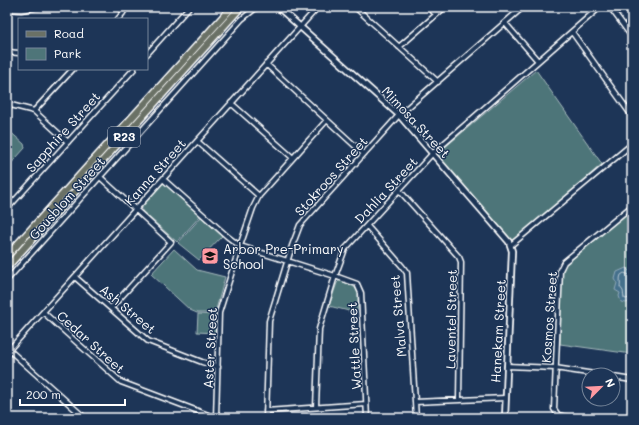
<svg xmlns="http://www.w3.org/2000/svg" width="639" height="425" font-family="Mali,sans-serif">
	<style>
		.green { fill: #4e7579; stroke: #a6babc }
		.water { fill: #45708c; stroke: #8fa9ba }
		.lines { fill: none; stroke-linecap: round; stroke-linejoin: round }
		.shore { stroke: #b5c6d1; stroke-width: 1 }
		.minor-casing { stroke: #fff; stroke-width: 7 }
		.tertiary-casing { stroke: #fff; stroke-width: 8 }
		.primary-casing { stroke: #fff; stroke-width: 9 }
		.minor { stroke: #1d3557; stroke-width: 4 }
		.tertiary { stroke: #1d3557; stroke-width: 4.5 }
		.primary { stroke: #6a7166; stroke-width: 6 }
		.labels { text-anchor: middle; stroke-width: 3; stroke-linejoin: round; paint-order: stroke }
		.shield { fill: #1d3557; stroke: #bbc2cd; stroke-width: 1 }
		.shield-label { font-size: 12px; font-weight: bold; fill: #fff }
		.street-label { font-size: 13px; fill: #fff; stroke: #1d3557 }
		.poi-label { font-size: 13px; fill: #fff; stroke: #1d3557; text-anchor: start }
	</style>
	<rect width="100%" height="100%" fill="#1d3557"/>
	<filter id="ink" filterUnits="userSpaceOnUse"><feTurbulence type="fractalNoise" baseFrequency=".025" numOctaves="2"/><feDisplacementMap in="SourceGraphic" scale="8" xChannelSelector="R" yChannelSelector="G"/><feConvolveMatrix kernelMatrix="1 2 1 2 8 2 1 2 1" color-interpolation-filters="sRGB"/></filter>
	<g filter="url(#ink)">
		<!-- green -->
		<path class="green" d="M 536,70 L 602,164 L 517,238 L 511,240 L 438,157 L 437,154 Z
			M 7,129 L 24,144 L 25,148 L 7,168 Z
			M 165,183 L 201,215 L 177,242 L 142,211 L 142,206 L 161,184 Z
			M 632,209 L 632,354 L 560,344 L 562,275 L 565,265 Z
			M 201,217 L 222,236 L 199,260 L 178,243 Z
			M 174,249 L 197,270 L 225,277 L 215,313 L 197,313 L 190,310 L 151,274 Z
			M 340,280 C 363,290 358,290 357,313 L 329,306 L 337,283 Z
			M 198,314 L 216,315 L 215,333 L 197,332 Z"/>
		<!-- water -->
		<path class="water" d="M 626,268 L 630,272 L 632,272 L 632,301 L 626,303 L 621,302 L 619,296 L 620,293 L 615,290 L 617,283 L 615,279 L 617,272 Z"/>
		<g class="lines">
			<!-- shore -->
			<path class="shore" d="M 632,276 L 624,273 L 621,275 C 619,279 621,283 620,287 L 623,291 L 624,298 L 626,299 L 632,297"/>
			<!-- minor casing -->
			<g class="minor-casing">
				<path id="minor" d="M 355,7 L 438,82
					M 428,7 L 436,14
					M 610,7 L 632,37
					M 7,9 L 21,10 L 39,7
					M 118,19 L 123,13 L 126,7
					M 505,23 L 538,61
					M 572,32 L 632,116
					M 399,47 L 445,7
					M 7,52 L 19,53
					M 147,54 L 189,7
					M 266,64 L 364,154
					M 231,103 L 293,158
					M 7,104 L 34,111 L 68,142
					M 34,111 L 73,69
					M 197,141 L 259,196
					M 100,177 L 171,242 L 111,308
					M 163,179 L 228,237 L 240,246 L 335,276 L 357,284 L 361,293 L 367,418
					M 399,190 L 459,257 L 461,262 L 459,399
					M 7,209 L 134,69
					M 367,226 L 402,266 L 407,273 L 416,418
					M 511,245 L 632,144
					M 75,277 L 148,341 L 202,362 L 218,367
					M 7,280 L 242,19 L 257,7
					M 43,312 L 121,382 L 211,416 L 216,417
					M 7,348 L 85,418
					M 7,352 L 318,7
					M 507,366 L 555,368 L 601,375
					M 613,377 L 632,380
					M 415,402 L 505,398
					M 316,407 L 319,329 L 335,276 L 345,249 L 432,154 L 600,7
					M 266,411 L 366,404
					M 7,415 L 10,418
					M 216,418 L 219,313 L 240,246 L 253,208 L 259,196 L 327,120
					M 266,418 L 269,321 L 292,246 L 300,225 L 399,115 L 523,7
					M 569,418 L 558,415 L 554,409 L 560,270 L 564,262 L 632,206"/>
			</g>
			<!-- tertiary casing -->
			<g class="tertiary-casing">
				<path id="tertiary" d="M 278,7 L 399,115 L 509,242 L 512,251 L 505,418"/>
			</g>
			<!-- primary casing -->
			<g class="primary-casing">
				<path id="primary" d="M 7,256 L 232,7
					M 7,267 L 241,7"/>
			</g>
			<!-- minor -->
			<use href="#minor" class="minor"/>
			<!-- tertiary -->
			<use href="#tertiary" class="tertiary"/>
			<!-- primary -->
			<use href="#primary" class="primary"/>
		</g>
	</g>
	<!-- icons -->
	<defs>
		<g id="school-square" transform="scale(0.9)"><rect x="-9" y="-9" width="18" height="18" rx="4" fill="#ff9aa2" stroke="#1d3557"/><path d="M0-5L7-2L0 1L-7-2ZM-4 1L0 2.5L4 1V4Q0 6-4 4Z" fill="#111"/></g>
	</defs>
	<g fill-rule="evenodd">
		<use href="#school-square" x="210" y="256"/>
	</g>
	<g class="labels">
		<!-- shield labels -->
		<rect class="shield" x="108" y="127" width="32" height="20" rx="3"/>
		<g class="shield-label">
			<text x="124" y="141">R23</text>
		</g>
		<!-- street labels -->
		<g class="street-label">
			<text transform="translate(416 122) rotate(47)" y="5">Mimosa Street</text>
			<text transform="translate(63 132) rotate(-48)" y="5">Sapphire Street</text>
			<text transform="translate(155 172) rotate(-48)" y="5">Kanna Street</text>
			<text transform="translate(331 176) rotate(-48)" y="5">Stokroos Street</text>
			<text transform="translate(386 190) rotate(-47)" y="5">Dahlia Street</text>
			<text transform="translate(67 198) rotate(-48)" y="5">Gousblom Street</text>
			<text transform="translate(128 309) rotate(40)" y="5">Ash Street</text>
			<text transform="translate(398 316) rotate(-95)" y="5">Malva Street</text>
			<text transform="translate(549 317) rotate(-86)" y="5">Kosmos Street</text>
			<text transform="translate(451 319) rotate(-89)" y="5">Laventel Street</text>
			<text transform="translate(498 331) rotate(-87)" y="5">Hanekam Street</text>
			<text transform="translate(91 342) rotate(42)" y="5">Cedar Street</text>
			<text transform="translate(354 346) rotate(-93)" y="5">Wattle Street</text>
			<text transform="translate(210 348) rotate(-87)" y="5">Aster Street</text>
		</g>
		<!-- poi labels -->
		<g class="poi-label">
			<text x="223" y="254">Arbor Pre-Primary<tspan x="223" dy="15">School</tspan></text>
		</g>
	</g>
	<!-- margin -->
	<rect width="639" height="425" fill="none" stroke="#1d3557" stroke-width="24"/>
	<rect x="12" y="12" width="615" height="401" fill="none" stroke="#fff" stroke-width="1.5" filter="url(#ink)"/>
	<!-- legend -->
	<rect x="18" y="18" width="130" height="52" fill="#1d3557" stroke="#77869a"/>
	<rect x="26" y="31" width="20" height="6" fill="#6a7166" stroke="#77869a"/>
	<text x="54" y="38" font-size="12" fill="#ffffff">Road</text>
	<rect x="26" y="48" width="20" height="12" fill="#4e7579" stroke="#77869a"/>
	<text x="54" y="58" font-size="12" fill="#ffffff">Park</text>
	<!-- north arrow -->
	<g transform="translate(601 387) rotate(66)"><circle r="19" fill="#1d3557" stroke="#77869a"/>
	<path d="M0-3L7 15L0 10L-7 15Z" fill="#ff9aa2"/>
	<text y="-6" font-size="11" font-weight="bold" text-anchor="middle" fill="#ffffff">N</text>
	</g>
	<!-- scale -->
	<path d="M20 399v6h105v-6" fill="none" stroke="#ffffff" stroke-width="2"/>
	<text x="26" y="399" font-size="12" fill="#ffffff" stroke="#1d3557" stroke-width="3" paint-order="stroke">200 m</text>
</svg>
